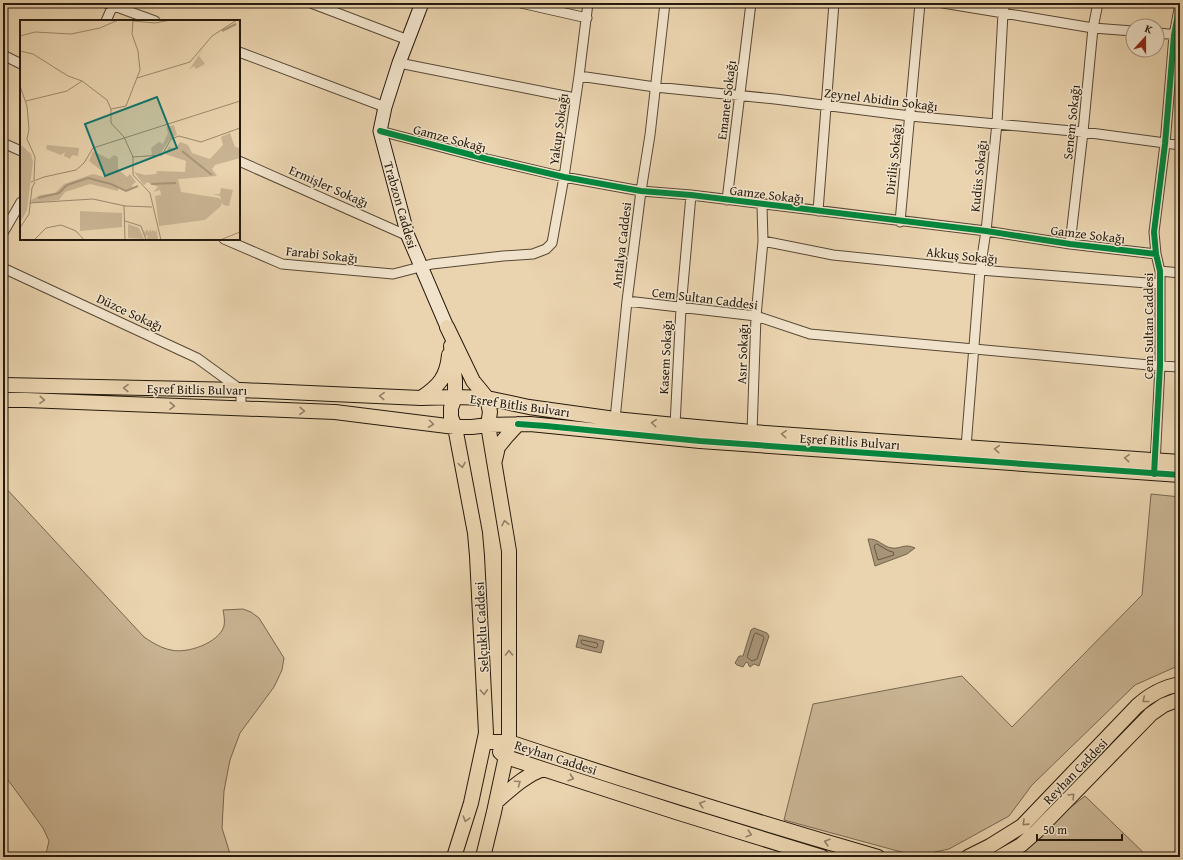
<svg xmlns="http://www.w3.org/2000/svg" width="1183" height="860" font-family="'Gentium Book Plus',serif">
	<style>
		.green { fill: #c9b493; stroke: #786750 }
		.water { fill: #a89578; stroke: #74644d }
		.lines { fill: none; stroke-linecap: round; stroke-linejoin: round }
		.shore { stroke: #685842; stroke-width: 1 }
		.street-casing { stroke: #584835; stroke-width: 11 }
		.secondary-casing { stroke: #271a0c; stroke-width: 15 }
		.primary-casing { stroke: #271a0c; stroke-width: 16 }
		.street { stroke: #f1e3cb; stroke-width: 9 }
		.secondary { stroke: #f1e3cb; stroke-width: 13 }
		.primary { stroke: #ead4af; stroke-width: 14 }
		.cycleway-casing { stroke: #f1e3cb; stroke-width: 8 }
		.cycleway { stroke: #00873e; stroke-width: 6 }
		.oneway { stroke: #928066 }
		.labels { text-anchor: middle; stroke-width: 3; stroke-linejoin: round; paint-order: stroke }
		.street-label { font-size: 13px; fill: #271a0c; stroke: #f1e3cb }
		.inset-river { fill: none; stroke: #a89578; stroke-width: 2 }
		.inset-road { fill: none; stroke: #9c8a6e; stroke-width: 1 }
		.view { fill: #0f766e; fill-opacity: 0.15; stroke: #0f766e; stroke-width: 2 }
		.inset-edge { fill: none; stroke: #271a0c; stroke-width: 2 }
	</style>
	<rect width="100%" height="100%" fill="#ead4af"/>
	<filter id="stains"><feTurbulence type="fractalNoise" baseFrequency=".005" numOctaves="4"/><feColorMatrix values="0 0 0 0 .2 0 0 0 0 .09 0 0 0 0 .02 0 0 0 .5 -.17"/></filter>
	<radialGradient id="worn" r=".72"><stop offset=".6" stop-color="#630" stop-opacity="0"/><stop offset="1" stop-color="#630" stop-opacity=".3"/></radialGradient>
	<!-- green -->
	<path class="green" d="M 3,485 L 144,637 C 153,643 161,648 171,650 C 187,654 219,643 224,626 C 225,621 224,615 223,610 L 243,609 L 251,612 L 259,618 L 284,658 L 282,670 L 274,687 L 240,733 L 230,760 L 224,791 L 222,828 L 231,857 L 41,857 L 46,853 L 49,841 L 43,828 L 3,773 Z
		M 1151,494 L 1180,497 L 1180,665 L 1135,685 L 1032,785 L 1009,816 L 949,849 L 916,856 L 784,820 L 813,704 L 962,676 L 1012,727 L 1142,595 Z
		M 1085,796 L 1148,857 L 1007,857 Z"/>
	<!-- water -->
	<path class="water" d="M 868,539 C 878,538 883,547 892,548 C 902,549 904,543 915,548 L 907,554 L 875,566 Z
		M 754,628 L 767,633 L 769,636 L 759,666 L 754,664 L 750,667 L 749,666 L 748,663 L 746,662 L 743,667 L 737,665 L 735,663 L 739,656 L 743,656 L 751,630 Z
		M 579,635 L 604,641 L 601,653 L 576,647 Z"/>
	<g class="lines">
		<!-- shore -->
		<path class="shore" d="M 877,544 L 889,551 L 893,552 L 894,555 L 878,560 L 874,546 L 875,545 Z
			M 756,633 L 763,636 L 764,638 L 757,659 L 752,661 L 748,658 L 747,657 L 754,635 Z
			M 582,640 L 597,643 L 598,646 L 596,648 L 582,644 L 581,642 Z"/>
		<!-- street casing -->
		<g class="street-casing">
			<path id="street" d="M 106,3 L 155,21
				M 311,3 L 408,40
				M 521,3 L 587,18
				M 943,3 L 1093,28 L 1133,31
				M 106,21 L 114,3
				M 1157,33 L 1180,35
				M 239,52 L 385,107
				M 3,55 L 21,64
				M 399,63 L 575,98
				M 579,76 L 655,87 L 775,99 L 910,116 L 1083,132 L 1180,145
				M 380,131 L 487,159 L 564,177 L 641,191 L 691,195 L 986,231 L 1070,244 L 1156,254
				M 3,143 L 21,151
				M 239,161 L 408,236
				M 727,200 L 751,3
				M 818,211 L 834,3
				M 900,222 L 920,3
				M 3,233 L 21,202
				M 224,239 L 282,264 L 393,274 L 432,264 L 503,256 L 533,254 L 546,249 L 552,243 L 564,177 L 579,76 L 588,3
				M 763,241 L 833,255 L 980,270 L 1160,284
				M 1070,244 L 1083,132 L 1093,28 L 1098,3
				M 3,268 L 197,358 L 241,390 L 241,409
				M 1160,271 L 1180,273
				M 627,301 L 756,316 L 810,334 L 1160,366 L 1180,367
				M 615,419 L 627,301 L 641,191 L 650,135 L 665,3
				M 675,425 L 681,308 L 691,195
				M 752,432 L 756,316 L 763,241 L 762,205
				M 966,447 L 980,270 L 986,231 L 997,123 L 1003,13 L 1005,3
				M 1155,464 L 1160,366 L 1160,271 L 1156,254 L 1154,232 L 1165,144 L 1174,35 L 1180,4"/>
		</g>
		<!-- secondary casing -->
		<g class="secondary-casing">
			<path id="secondary" d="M 422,3 L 399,63 L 385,107 L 380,131 L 408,236 L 447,327"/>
		</g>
		<!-- primary casing -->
		<g class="primary-casing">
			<path id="primary" d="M 447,327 L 473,381 L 487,398 L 490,412 L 488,425 L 509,551 L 509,742 L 494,812 L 483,857
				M 451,346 L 455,380 L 455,397 L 451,408 L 451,417 L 455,427 L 475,533 L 477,556 L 486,733 L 471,803 L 454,857
				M 3,385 L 241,390 L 421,398 L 455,397 L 487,398 L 529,407 L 615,419 L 675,425 L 752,432 L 1180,462
				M 421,398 C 439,386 447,377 449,355
				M 3,400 L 26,400 L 335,412 L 455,427 L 472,427 L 488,425 L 530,424 L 700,441 L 1180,475
				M 495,460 L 498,447 L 507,436 L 518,424
				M 484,742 L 509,742 C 631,783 754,821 878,857
				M 500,752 L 506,757 L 679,813 L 822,857
				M 496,802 C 511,789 524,776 543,769
				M 968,857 L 990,846 L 1022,826 L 1137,706 C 1149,695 1164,687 1180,684
				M 1000,857 L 1021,845 L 1037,831 L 1151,714 L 1164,705 L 1180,699"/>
		</g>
		<!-- street -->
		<use href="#street" class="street"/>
		<!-- secondary -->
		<use href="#secondary" class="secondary"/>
		<!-- primary -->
		<use href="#primary" class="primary"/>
		<!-- cycleway casing -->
		<g class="cycleway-casing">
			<path id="cycleway" d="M 380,131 L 487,159 L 564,177 L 641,191 L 691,195 L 986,231 L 1070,244 L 1156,254
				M 518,424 L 546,426 L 700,441 L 1180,475
				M 1154,474 L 1160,366 L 1160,271 L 1156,254 L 1154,232 L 1165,144 L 1174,35 L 1180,4"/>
		</g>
		<!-- cycleway -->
		<use href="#cycleway" class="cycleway"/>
	</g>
	<!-- one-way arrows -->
	<defs><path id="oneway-chevron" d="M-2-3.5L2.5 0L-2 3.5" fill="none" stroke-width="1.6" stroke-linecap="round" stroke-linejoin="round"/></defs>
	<g class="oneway">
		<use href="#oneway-chevron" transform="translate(126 388) rotate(-179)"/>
		<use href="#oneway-chevron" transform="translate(382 396) rotate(-177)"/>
		<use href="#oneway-chevron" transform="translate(42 400) rotate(3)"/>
		<use href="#oneway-chevron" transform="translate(172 406) rotate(2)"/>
		<use href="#oneway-chevron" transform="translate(302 411) rotate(2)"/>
		<use href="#oneway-chevron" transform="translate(654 423) rotate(-175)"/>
		<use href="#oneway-chevron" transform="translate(431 424) rotate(7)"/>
		<use href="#oneway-chevron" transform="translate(784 434) rotate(-176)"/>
		<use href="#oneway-chevron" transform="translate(997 449) rotate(-176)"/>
		<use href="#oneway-chevron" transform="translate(1127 458) rotate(-176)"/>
		<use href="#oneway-chevron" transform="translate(462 465) rotate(80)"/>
		<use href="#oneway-chevron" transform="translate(505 523) rotate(-101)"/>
		<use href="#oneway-chevron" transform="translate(509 653) rotate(-90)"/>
		<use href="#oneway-chevron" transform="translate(484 692) rotate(87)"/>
		<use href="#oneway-chevron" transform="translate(1145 700) rotate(141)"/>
		<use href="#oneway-chevron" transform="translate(571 778) rotate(18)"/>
		<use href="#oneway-chevron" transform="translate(518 783) rotate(-35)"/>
		<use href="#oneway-chevron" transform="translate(1072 796) rotate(-45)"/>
		<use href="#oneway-chevron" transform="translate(702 804) rotate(-163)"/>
		<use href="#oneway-chevron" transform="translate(466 819) rotate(107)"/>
		<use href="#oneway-chevron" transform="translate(1025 823) rotate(136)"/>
		<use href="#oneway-chevron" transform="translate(749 834) rotate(17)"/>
		<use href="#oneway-chevron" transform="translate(827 842) rotate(-164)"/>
	</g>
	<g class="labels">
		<!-- street labels -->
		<g class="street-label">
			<text transform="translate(881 99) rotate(7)" y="5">Zeynel Abidin Sokağı</text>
			<text transform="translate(726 100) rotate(-83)" y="5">Emanet Sokağı</text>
			<text transform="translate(1071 122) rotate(-84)" y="5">Senem Sokağı</text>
			<text transform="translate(558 129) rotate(-82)" y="5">Yakup Sokağı</text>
			<text transform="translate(450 138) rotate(15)" y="5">Gamze Sokağı</text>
			<text transform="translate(893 159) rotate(-84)" y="5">Diriliş Sokağı</text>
			<text transform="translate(978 176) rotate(-84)" y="5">Kudüs Sokağı</text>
			<text transform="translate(329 186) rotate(24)" y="5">Ermişler Sokağı</text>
			<text transform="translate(767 194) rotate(7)" y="5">Gamze Sokağı</text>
			<text transform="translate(401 205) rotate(74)" y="5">Trabzon Caddesi</text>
			<text transform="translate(1088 234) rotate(7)" y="5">Gamze Sokağı</text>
			<text transform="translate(621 245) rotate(-83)" y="5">Antalya Caddesi</text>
			<text transform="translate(322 254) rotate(6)" y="5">Farabi Sokağı</text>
			<text transform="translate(962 255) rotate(6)" y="5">Akkuş Sokağı</text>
			<text transform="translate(705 298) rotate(7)" y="5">Cem Sultan Caddesi</text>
			<text transform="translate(130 312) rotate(25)" y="5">Düzce Sokağı</text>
			<text transform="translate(1148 326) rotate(-90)" y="5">Cem Sultan Caddesi</text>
			<text transform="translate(742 354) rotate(-88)" y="5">Asır Sokağı</text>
			<text transform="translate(665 357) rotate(-87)" y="5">Kasem Sokağı</text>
			<text transform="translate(197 389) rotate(1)" y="5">Eşref Bitlis Bulvarı</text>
			<text transform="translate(520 405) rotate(8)" y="5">Eşref Bitlis Bulvarı</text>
			<text transform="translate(850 441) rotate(4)" y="5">Eşref Bitlis Bulvarı</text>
			<text transform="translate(481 627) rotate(-93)" y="5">Selçuklu Caddesi</text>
			<text transform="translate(556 757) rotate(18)" y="5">Reyhan Caddesi</text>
			<text transform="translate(1075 771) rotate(-46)" y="5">Reyhan Caddesi</text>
		</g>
	</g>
	<!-- overview -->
	<g transform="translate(20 20)">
		<rect width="220" height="220" fill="#ead4af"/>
		<path d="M 185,26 L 179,36 L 185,44 L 176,49 L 174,46 L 169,50 ZM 154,105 L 157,115 L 150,119 L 140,134 L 132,135 L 131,128 L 139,122 L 143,124 L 148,113 L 146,107 ZM 210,113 L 215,127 L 220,128 L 220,138 L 195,145 L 192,149 L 197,156 L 158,159 L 161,172 L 199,178 L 202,181 L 201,186 L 185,200 L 139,206 L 135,176 L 141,175 L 140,170 L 133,172 L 138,167 L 127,162 L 124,165 L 114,152 L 125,155 L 136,154 L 137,151 L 165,152 L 166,141 L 145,134 L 149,127 L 155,129 L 160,122 L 168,125 L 172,133 L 190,139 L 203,125 L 201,117 ZM 0,124 L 11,134 L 13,142 L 7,190 L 0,203 ZM 27,125 L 59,128 L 58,136 L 52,135 L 50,139 L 44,136 L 45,132 L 41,135 L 26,129 ZM 73,131 L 89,139 L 94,135 L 98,137 L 98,149 L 107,157 L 110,154 L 116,162 L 112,165 L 113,169 L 107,171 L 98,166 L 98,171 L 70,164 L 45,172 L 39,180 L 12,183 L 11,180 L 20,175 L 35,173 L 44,164 L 73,154 L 84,157 L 87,155 L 69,141 ZM 201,168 L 213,170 L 209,186 L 203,185 L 200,176 L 193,174 L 200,174 ZM 60,191 L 102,193 L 102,207 L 60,211 ZM 108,204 L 119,208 L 124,219 L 108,218 ZM 136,208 L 138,219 L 126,220 L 128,215 L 125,217 L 123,210 L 125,212 L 127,209 L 128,212 L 131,209 L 131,212 L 133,210 L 136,212 Z" fill="#c9b493"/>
		<path class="inset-river" d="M 202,11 L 216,4M 162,131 L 192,155M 131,164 L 156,163M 18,178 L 39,173 L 47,165 L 68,158 L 91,164 L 106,171 L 118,166"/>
		<path class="inset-road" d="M 113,1 L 135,3 L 151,0M 0,16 L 15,12 L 51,14 L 80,8 L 98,0M 0,31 L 13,34 L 48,56 L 62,61 L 87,80 L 91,89 L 91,103 L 104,117 L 113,137 L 113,155 L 130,173 L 141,220M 170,42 L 192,16 L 217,0M 117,58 L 170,42M 0,66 L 7,86 L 9,109 L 7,119 L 15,137 L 14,160M 6,81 L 47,71 L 62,61M 91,89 L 106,86 L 120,50 L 118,31 L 112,14 L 113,0M 112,137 L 142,135 L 151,119 L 159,116 L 181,122 L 220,108M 11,162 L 24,157 L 56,150 L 64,143 L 73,128 L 220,81M 9,183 L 73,179 L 105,186 L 132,187M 104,185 L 105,220M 105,201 L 121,206 L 126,220M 0,208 L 9,194 L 12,168 L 15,162M 14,220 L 26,208 L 41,205 L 56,211 L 64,220M 200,220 L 220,212"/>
		<path class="view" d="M 137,77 L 157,128 L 85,156 L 65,104 Z"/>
		<rect width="220" height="220" class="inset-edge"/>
	</g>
	<!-- margin -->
	<rect width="1183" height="860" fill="none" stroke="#ead4af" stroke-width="16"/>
	<rect x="4" y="4" width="1175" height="852" fill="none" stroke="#271a0c" stroke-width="2"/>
	<rect x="8" y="8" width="1167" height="844" fill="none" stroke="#271a0c"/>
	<!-- north arrow -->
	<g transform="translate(1145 38) rotate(21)"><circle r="19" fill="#f1e3cb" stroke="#a0937f"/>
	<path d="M0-3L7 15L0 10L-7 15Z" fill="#8f2418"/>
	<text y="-6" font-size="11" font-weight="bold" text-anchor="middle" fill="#271a0c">K</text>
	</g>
	<!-- scale -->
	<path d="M1037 834v6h85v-6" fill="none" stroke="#271a0c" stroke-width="2"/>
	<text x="1043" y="834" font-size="12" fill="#271a0c" stroke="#f1e3cb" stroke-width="3" paint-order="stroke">50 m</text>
	<rect width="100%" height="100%" filter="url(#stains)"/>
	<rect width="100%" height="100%" fill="url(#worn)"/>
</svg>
